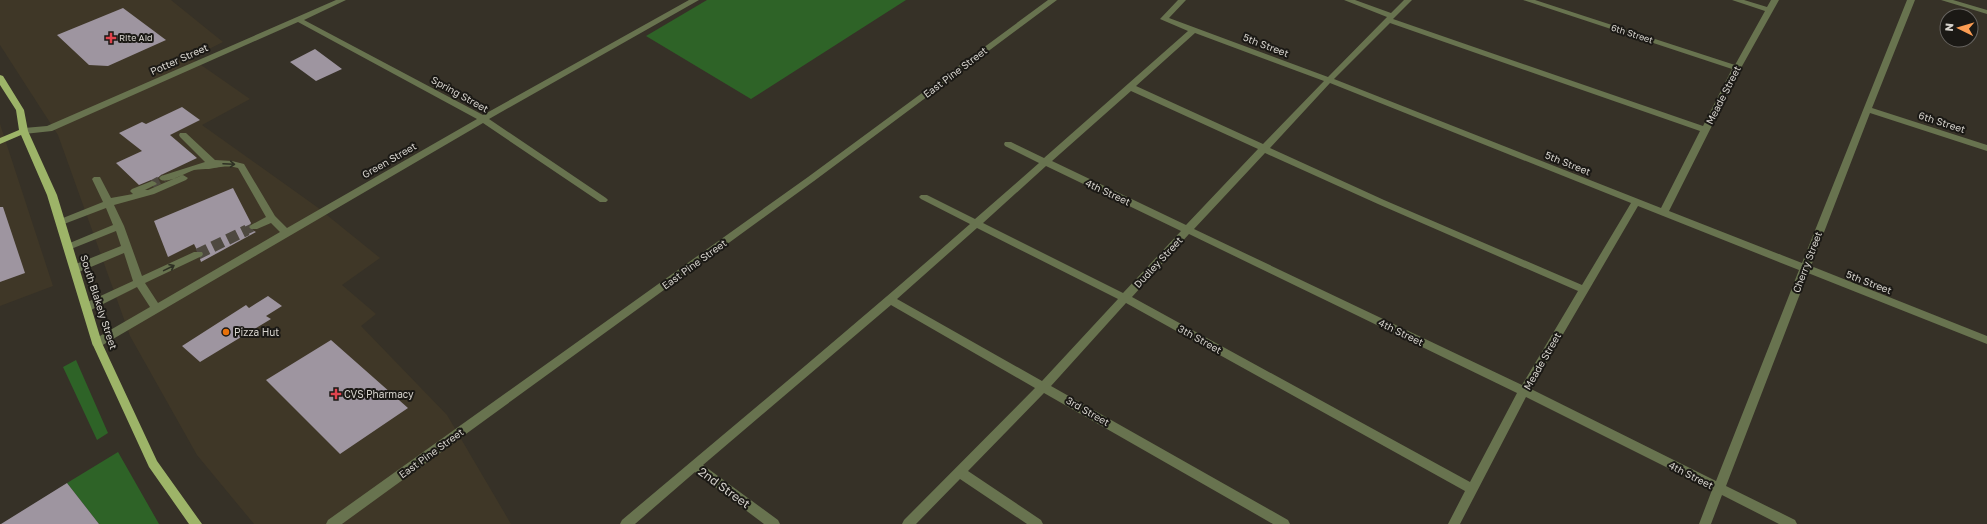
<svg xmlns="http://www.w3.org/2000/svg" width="1987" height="524" font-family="'Golos Text',sans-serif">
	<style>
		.built { fill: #3f3727 }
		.green { fill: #2e6327 }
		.building { fill: #9e95a0 }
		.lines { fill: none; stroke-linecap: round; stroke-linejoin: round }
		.minor-tunnel-far1 { stroke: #4e4940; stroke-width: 8; stroke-dasharray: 8 4.5; stroke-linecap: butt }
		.minor-tunnel { stroke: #4e4940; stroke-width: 11; stroke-dasharray: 11 5.5; stroke-linecap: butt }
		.minor { fill: #68734f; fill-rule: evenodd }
		.major { fill: #9db468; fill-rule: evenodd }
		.oneway { stroke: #2e3024 }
		.health-dot { fill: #e0444e; stroke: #1b1915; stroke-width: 1.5 }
		.food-dot { fill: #e8710a; stroke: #1b1915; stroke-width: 1.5 }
		.labels { text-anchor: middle; stroke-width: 4; stroke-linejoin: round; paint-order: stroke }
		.far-street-label { font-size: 9px; fill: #d6d3cd; stroke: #1b1915 }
		.far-poi-label { font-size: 9px; fill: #d6d3cd; stroke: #1b1915; text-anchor: start }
		.street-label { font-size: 10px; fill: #d6d3cd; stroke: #1b1915 }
		.poi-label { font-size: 10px; fill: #d6d3cd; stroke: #1b1915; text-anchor: start }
		.near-street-label { font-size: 12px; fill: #d6d3cd; stroke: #1b1915 }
	</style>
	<rect width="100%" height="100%" fill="#363127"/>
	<!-- built -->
	<path class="built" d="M 0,0 L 171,0 L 223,42 L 191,58 L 250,99 L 202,125 L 317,207 L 380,258 L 342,285 L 376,314 L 361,326 L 447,415 L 511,524 L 254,524 L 197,455 L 130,336 L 58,135 L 0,45 Z
		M 0,124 L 53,286 L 0,306 Z"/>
	<!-- green -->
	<path class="green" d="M 707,0 L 906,0 L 751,99 L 646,36 Z
		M 76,360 L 108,433 L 97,440 L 63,367 Z
		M 118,452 L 159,524 L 99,524 L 67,483 Z"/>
	<!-- building -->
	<path class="building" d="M 123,8 L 166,40 L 108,66 L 89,65 L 57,35 Z
		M 315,49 L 342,69 L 316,81 L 290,62 Z
		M 182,107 L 200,120 L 170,135 L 197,158 L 161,175 L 155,180 L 151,180 L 139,185 L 116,163 L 142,151 L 119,133 L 142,122 L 146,124 Z
		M 233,188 L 251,223 L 248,228 L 256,232 L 201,262 L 200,259 L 204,253 L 202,250 L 197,250 L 194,244 L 168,257 L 154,221 Z
		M 0,207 L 3,207 L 25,273 L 0,282 Z
		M 268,296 L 282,306 L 266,316 L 271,319 L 200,362 L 182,346 L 246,305 L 249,308 Z
		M 331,340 L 408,408 L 340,454 L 266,380 Z
		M 67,483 L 99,524 L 1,524 Z"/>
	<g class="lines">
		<!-- minor-tunnel-far1 -->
		<path class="minor-tunnel-far1" d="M 152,184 L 164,178
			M 245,231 L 254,227"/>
		<!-- minor-tunnel -->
		<path class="minor-tunnel" d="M 198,254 L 247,230"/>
		<!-- minor -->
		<path class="minor" d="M 336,0 L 346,0 L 304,20 L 483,115 L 689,0 L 699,0 L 489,119 L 606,198 L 608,200 L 606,202 L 600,202 L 483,123 L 101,346 L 93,346 L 92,343 L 93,340 L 150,307 L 137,287 L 91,310 L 83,310 L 82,307 L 83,304 L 133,281 L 124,253 L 79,272 L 71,272 L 70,269 L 71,266 L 121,246 L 116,231 L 71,249 L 68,250 L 63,247 L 65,245 L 113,225 L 106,208 L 64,224 L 61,225 L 56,222 L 58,220 L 103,202 L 92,179 L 94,177 L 100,177 L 111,198 L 133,194 L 130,191 L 132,189 L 152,181 L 155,182 L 157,184 L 145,190 L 148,190 L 180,176 L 183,175 L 188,178 L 186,180 L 154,194 L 114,205 L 124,226 L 142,276 L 194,252 L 202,252 L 203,254 L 202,256 L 145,283 L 158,303 L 280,232 L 271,223 L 257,229 L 251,229 L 249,227 L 251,225 L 266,217 L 238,168 C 226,165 221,167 209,169 C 204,169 200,169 194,170 C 185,173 170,183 161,180 L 159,178 L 161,176 L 205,162 L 180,137 L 179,135 L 180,133 L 186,133 L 215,160 L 232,161 L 244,164 L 275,216 L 287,228 L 477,119 L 298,22 L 52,131 L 24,134 L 20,131 L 24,128 L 47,126 Z
			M 1048,0 L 1057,0 L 814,181 L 342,524 L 326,524 L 328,520 L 808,177 Z
			M 1178,0 L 1186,0 L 1169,18 L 1328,77 L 1387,17 L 1344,0 L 1355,0 L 1391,13 L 1404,0 L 1412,0 L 1393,19 L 1703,126 L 1732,69 L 1523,0 L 1535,0 L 1735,65 L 1765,11 L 1732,0 L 1744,0 L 1767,7 L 1771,0 L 1779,0 L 1741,68 L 1669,211 L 1802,263 L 1907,0 L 1915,0 L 1872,108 L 1987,145 L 1987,151 L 1870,113 L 1811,266 L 1987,336 L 1987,344 L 1808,273 L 1726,486 L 1795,520 L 1797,524 L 1779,524 L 1722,495 L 1711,524 L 1699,524 L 1712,490 L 1526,397 L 1460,524 L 1448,524 L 1465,491 L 1126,303 L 1051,386 L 1288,520 L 1290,524 L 1273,524 L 1044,393 L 968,471 L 1041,520 L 1043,524 L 1027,524 L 960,479 L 916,524 L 902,524 L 904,520 L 1035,388 L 891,305 L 703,465 L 778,520 L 780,524 L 764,524 L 695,472 L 635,524 L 620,524 L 622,520 C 738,422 855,325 970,224 L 921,199 L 919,197 L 921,195 L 927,195 L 975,219 L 1039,163 L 1005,146 L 1004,144 L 1005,142 L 1011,142 L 1044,158 L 1188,31 L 1160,19 ZM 1390,23 L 1700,131 L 1661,208 L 1334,79 ZM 1195,33 L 1324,81 L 1263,144 L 1136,86 ZM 1330,83 L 1631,203 L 1582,285 L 1384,200 L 1270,148 ZM 1131,91 L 1258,149 L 1186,225 L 1052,161 ZM 1265,153 L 1378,204 L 1578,291 L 1522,385 L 1194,229 ZM 1046,166 L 1181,231 L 1123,293 L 983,223 ZM 1638,206 L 1799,270 L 1716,481 L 1531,389 ZM 977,228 L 1118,299 L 1042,381 L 897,299 ZM 1189,234 L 1517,393 L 1470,482 L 1132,297 Z
			M 1941,0 L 1953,0 L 1987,10 L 1987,14 Z"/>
		<!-- major -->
		<path class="major" d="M 0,75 L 3,76 L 24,110 L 28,131 L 57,195 L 102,343 L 157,461 L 202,524 L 189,524 L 149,467 L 92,343 L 47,195 L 21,135 L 0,144 L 0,138 L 19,130 L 16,110 L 0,85 Z"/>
	</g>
	<!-- one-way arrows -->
	<defs><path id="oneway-shaft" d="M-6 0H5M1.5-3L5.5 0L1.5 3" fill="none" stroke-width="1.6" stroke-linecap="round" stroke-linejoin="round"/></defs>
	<g class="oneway">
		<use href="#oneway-shaft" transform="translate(229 164) rotate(3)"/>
		<use href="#oneway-shaft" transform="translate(169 268) rotate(-26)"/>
	</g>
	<!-- markers -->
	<g class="health-dot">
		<path d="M109 32h4v4h4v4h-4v4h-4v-4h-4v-4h4z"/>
		<path d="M334 388h4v4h4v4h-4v4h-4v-4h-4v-4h4z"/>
	</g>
	<circle class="food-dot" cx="226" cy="332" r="4"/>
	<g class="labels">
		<!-- far-street labels -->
		<g class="far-street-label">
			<text transform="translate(1632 34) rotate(18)" y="3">6th Street</text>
		</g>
		<!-- far-poi labels -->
		<g class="far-poi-label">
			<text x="119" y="41">Rite Aid</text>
		</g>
		<!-- street labels -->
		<g class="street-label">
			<text transform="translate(1266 45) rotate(21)" y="4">5th Street</text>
			<text transform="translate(179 59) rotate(-24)" y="4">Potter Street</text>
			<text transform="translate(955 72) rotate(-37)" y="4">East Pine Street</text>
			<text transform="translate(460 94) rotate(29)" y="4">Spring Street</text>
			<text transform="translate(1723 95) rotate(-63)" y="4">Meade Street</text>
			<text transform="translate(1942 122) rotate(18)" y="4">6th Street</text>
			<text transform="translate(389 160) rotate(-30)" y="4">Green Street</text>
			<text transform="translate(1568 163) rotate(22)" y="4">5th Street</text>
			<text transform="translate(1108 192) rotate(25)" y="4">4th Street</text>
			<text transform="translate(1158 262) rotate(-47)" y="4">Dudley Street</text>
			<text transform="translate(1807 262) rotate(-69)" y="4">Cherry Street</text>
			<text transform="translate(694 264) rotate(-36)" y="4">East Pine Street</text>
			<text transform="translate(1869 282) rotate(21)" y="4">5th Street</text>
			<text transform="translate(99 302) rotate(72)" y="4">South Blakely Street</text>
			<text transform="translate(1401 332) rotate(26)" y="4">4th Street</text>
			<text transform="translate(1200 339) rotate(29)" y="4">3th Street</text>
			<text transform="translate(1542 361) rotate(-60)" y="4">Meade Street</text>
			<text transform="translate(1088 411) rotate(30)" y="4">3rd Street</text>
			<text transform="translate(431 453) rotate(-36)" y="4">East Pine Street</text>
			<text transform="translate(1691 475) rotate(27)" y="4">4th Street</text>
		</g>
		<!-- poi labels -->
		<g class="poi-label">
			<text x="234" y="336">Pizza Hut</text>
			<text x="344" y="398">CVS Pharmacy</text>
		</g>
		<!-- near-street labels -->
		<g class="near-street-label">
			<text transform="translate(724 488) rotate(36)" y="4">2nd Street</text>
		</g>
	</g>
	<!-- north arrow -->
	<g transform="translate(1959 28) rotate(275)"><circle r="19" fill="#1b1915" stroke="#66635f"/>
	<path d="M0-3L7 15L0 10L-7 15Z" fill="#fc9d53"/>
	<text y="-6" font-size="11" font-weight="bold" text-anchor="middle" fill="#d6d3cd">N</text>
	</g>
</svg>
